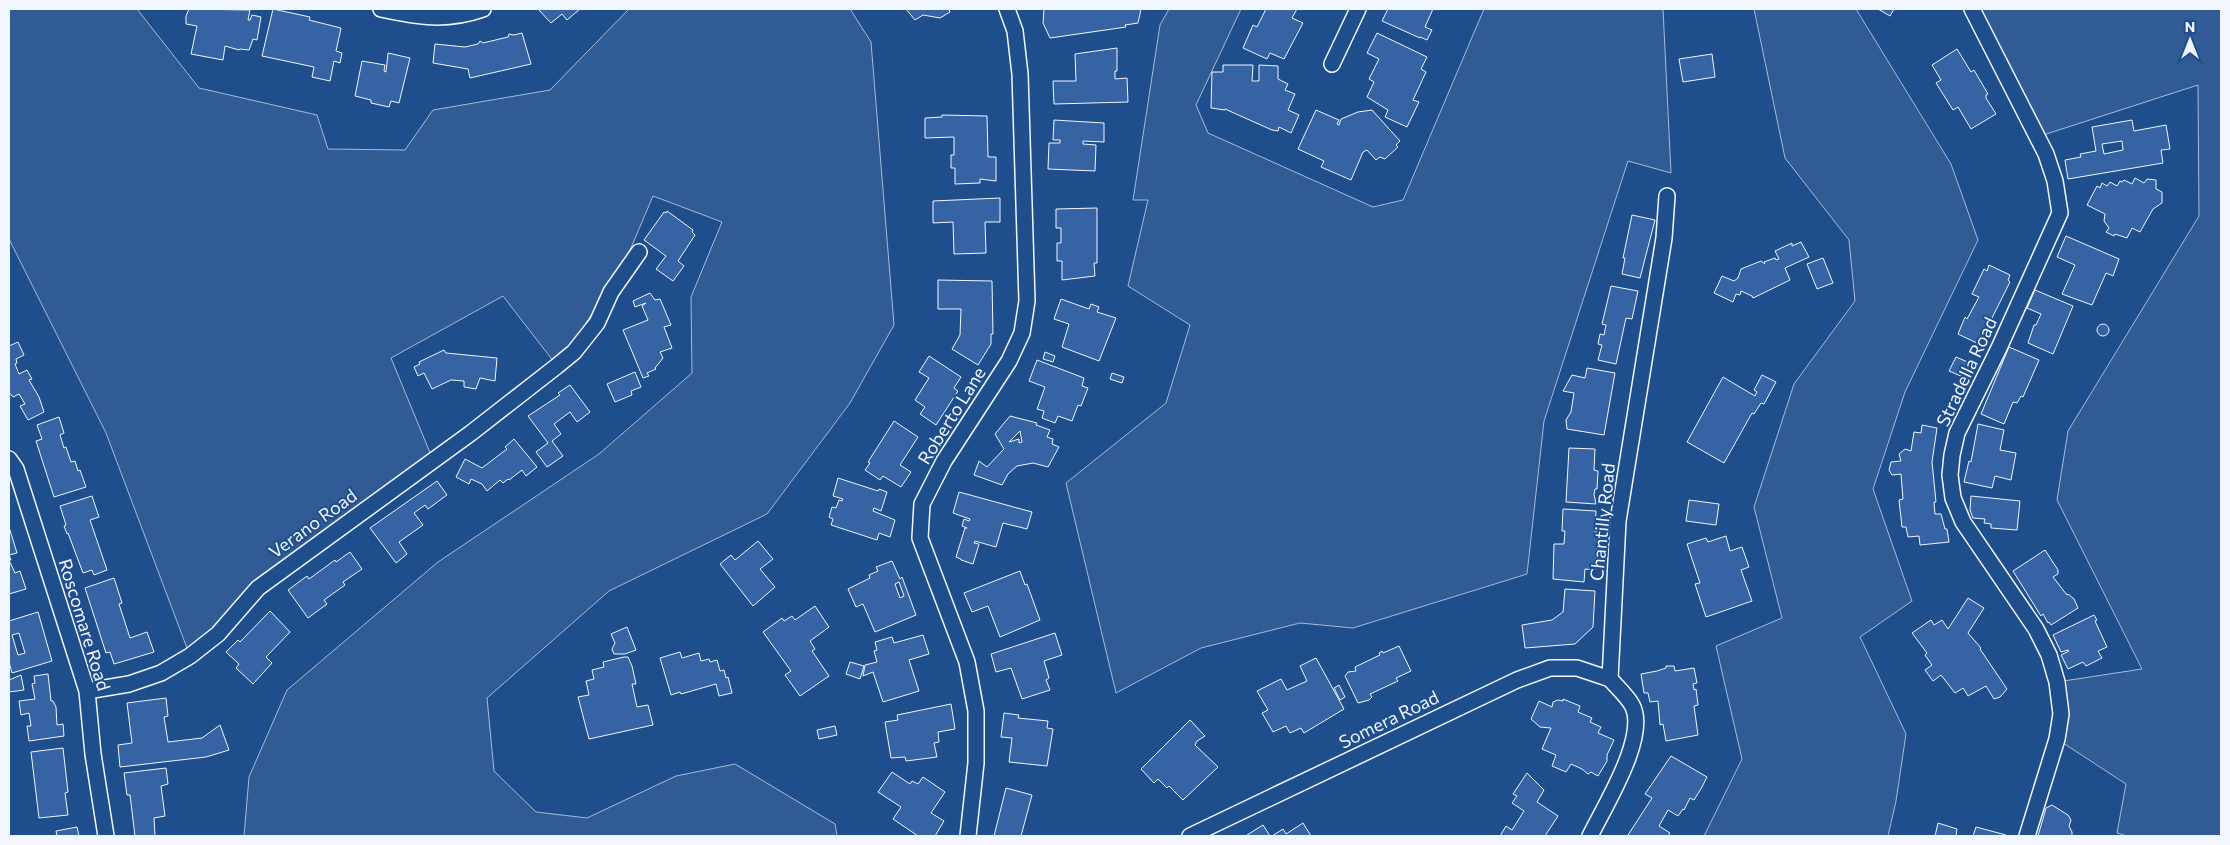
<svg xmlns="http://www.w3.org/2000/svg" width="2230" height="845" font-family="Commissioner,sans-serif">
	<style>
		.green { fill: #305b95; stroke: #a8bbd7 }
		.building { fill: #3563a3; stroke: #f2f6ff; fill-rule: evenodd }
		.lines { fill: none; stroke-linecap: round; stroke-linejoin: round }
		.minor-casing { stroke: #f2f6ff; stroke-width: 18 }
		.minor { stroke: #1f4e8c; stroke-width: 15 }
		.labels { text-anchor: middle; stroke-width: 4; stroke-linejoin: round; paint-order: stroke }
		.street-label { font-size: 18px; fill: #f2f6ff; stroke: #1f4e8c }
	</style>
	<rect width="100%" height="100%" fill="#1f4e8c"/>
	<!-- green -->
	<path class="green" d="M 9,9 L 137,9 L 199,88 L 317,115 L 328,149 L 405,150 L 433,110 L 550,90 L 629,9 L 850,9 L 871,42 L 894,325 L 850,403 L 767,514 L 609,591 L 487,698 L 494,771 L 536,812 L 587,818 L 676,776 L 735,764 L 835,824 L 837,836 L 244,836 L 249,777 L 287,690 L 438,562 L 599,454 L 692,373 L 691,297 L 722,222 L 653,196 L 622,269 L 557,366 L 503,296 L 391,358 L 433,460 L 292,562 L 190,656 L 106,433 L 9,239 Z
		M 1169,9 L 1241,9 L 1196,105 L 1208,133 L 1373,207 L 1403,200 L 1484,9 L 1663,9 L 1671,173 L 1628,161 L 1544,421 L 1527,574 L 1353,628 L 1300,623 L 1201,648 L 1116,693 L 1066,483 L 1166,403 L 1190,325 L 1128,286 L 1148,200 L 1133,200 L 1160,25 Z
		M 1754,9 L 1856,9 L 1951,164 L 1978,240 L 1905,392 L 1873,489 L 1912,601 L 1860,637 L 1906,734 L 1896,801 L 1888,836 L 1704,836 L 1742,759 L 1716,646 L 1782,618 L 1754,507 L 1794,384 L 1855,301 L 1849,240 L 1785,158 Z
		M 1972,9 L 2221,9 L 2221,836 L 2127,836 L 2117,833 L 2126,784 L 2057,739 L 2057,682 L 2142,669 L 2057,500 L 2068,431 L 2199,216 L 2198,85 L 2037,137 Z"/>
	<!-- building -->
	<path class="building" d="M 189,9 L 250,10 L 248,20 L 250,20 L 252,15 L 261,17 L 257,40 L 253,39 L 249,50 L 240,49 L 239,50 L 225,46 L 223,60 L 191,54 L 197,26 L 186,24 L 186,16 Z
		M 273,9 L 310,17 L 309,20 L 341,28 L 336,51 L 342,53 L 340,63 L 334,61 L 330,81 L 312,77 L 314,67 L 262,56 Z
		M 538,9 L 580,9 L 567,20 L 562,14 L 551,23 Z
		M 906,9 L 949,9 L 950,12 L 940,18 L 923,15 L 915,20 Z
		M 1044,9 L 1141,9 L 1138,23 L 1125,25 L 1126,27 L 1050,38 L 1043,23 Z
		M 1266,9 L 1297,9 L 1292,18 L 1303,23 L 1284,59 L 1270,53 L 1267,59 L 1243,48 L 1253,25 L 1257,27 Z
		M 1388,9 L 1433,9 L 1425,27 L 1432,30 L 1427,40 L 1420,37 L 1420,38 L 1382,21 Z
		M 1878,9 L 1894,9 L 1890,16 Z
		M 522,33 L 531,64 L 470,78 L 468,69 L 433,63 L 435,44 L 465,47 L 478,44 L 480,41 L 483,43 L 508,37 L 509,34 L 514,35 Z
		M 1377,33 L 1427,57 L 1421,69 L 1426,72 L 1413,100 L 1419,102 L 1407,127 L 1385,117 L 1388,110 L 1367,97 L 1374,82 L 1369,79 L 1379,59 L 1367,53 Z
		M 1117,48 L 1117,71 L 1115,71 L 1115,79 L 1127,78 L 1128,102 L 1054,104 L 1053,81 L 1076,81 L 1075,54 Z
		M 1957,49 L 1971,72 L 1974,70 L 1988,94 L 1986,95 L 1986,98 L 1996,114 L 1971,129 L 1958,107 L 1953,110 L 1936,83 L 1941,80 L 1932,65 Z
		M 388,53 L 410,58 L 399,103 L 391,101 L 389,107 L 371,103 L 371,100 L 355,96 L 362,61 L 385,65 L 384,71 L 386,72 Z
		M 1712,54 L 1715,77 L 1683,82 L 1679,59 Z
		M 1223,65 L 1253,65 L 1252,81 L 1259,81 L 1259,65 L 1278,66 L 1278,79 L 1288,84 L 1285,90 L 1295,94 L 1288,110 L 1299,115 L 1291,133 L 1279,127 L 1278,131 L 1272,130 L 1225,109 L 1225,110 L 1211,108 L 1212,72 L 1223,72 Z
		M 1316,110 L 1339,120 L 1337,124 L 1339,125 L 1341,119 L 1358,112 L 1372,110 L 1400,141 L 1396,145 L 1398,147 L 1385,159 L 1380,157 L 1376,160 L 1367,150 L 1363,152 L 1351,180 L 1321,167 L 1324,161 L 1298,149 Z
		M 942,115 L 987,116 L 988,157 L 996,157 L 996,181 L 980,179 L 980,183 L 955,184 L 955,168 L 951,168 L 951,155 L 954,155 L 954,137 L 925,138 L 925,118 L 942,117 Z
		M 1054,120 L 1104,123 L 1104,142 L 1083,141 L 1083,144 L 1096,145 L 1095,171 L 1048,169 L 1049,143 L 1060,143 L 1060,140 L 1053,140 Z
		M 2132,120 L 2134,131 L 2166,125 L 2170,149 L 2161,150 L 2163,163 L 2068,179 L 2065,160 L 2081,157 L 2080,154 L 2096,151 L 2092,127 ZM 2122,141 L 2123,150 L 2104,154 L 2102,144 Z
		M 2135,178 L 2144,183 L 2147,179 L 2156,180 L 2156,189 L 2162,192 L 2162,203 L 2153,209 L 2140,232 L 2132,228 L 2127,238 L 2115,234 L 2114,236 L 2106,232 L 2109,228 L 2104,221 L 2105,214 L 2087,205 L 2097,186 L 2100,188 L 2102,183 L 2107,186 L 2110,182 L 2117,186 L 2120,181 L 2122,182 L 2124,180 L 2132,184 Z
		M 1000,198 L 1000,222 L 985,222 L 986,253 L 954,254 L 953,222 L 933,223 L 933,201 Z
		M 1097,208 L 1097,263 L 1094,263 L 1095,276 L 1062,280 L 1062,261 L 1057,261 L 1057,243 L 1061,243 L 1061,228 L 1056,228 L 1056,209 Z
		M 667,211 L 693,230 L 692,232 L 695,235 L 678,261 L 684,266 L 673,281 L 656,269 L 666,256 L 644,240 L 664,212 L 666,213 Z
		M 1632,215 L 1655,220 L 1640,278 L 1622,274 L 1625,258 L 1623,258 Z
		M 2066,236 L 2119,259 L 2113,276 L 2106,273 L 2092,305 L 2062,294 L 2075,265 L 2057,257 Z
		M 1801,242 L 1809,257 L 1785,268 L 1790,280 L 1753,298 L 1752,296 L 1741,291 L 1740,295 L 1736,294 L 1733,302 L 1714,293 L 1722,276 L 1734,281 L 1738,278 L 1741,269 L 1761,261 L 1765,264 L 1764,262 L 1775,258 L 1776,260 L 1779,259 L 1775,251 L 1792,243 L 1792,246 Z
		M 1823,258 L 1833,283 L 1817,289 L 1807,264 Z
		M 1989,265 L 2010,275 L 2008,280 L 2010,282 L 1979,344 L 1958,334 L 1965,317 L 1967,319 L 1979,297 L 1972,294 L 1984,269 L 1987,271 Z
		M 938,280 L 992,281 L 993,334 L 991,334 L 991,344 L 978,365 L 952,349 L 960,335 L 961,309 L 938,309 Z
		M 1611,286 L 1638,291 L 1632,319 L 1626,318 L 1616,364 L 1598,360 L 1602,345 L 1598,344 L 1600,334 L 1604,335 L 1606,325 L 1602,324 Z
		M 2035,290 L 2073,306 L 2053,354 L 2028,343 L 2034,325 L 2036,325 L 2041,314 L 2027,308 Z
		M 650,293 L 655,300 L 660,299 L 671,325 L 664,327 L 672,348 L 660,352 L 663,358 L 655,368 L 656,369 L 647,373 L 649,376 L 643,378 L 623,330 L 648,320 L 642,306 L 646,303 L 635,307 L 633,301 Z
		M 1061,299 L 1089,309 L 1091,304 L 1099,307 L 1097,312 L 1116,318 L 1099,361 L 1062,347 L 1069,324 L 1054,319 Z
		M2097 330a6 6 0 1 1 12 0a6 6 0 1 1-12 0Z
		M 18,342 L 24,355 L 16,359 L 17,363 L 15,364 L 19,374 L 27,370 L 32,379 L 29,380 L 39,397 L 44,412 L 28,420 L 20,406 L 25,404 L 19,394 L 13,397 L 9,392 L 9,346 Z
		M 2009,347 L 2039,360 L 2023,397 L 2021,396 L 2017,403 L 2013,402 L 2004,424 L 1981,414 Z
		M 444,350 L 446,353 L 497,358 L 495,381 L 480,378 L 476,389 L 464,387 L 464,381 L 451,380 L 432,389 L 424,373 L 418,376 L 414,367 L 420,364 L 419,362 Z
		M 1045,352 L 1055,356 L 1053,362 L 1043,359 Z
		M 929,356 L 961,377 L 954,388 L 958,391 L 936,425 L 920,414 L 925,407 L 915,400 L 929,378 L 919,372 Z
		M 1956,357 L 1970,363 L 1963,377 L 1949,371 Z
		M 1037,360 L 1084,378 L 1082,386 L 1088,388 L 1081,406 L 1078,405 L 1072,421 L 1058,416 L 1055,423 L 1042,418 L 1044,411 L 1037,409 L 1045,387 L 1029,381 Z
		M 1587,368 L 1615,373 L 1604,435 L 1567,429 L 1566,420 L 1571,412 L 1574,393 L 1563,391 L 1572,375 L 1585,378 Z
		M 635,372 L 641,387 L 631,391 L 632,395 L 615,402 L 607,384 Z
		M 1112,373 L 1124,377 L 1122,383 L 1110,379 Z
		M 1762,375 L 1776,382 L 1764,404 L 1761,403 L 1754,414 L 1752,413 L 1724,463 L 1687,442 L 1723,377 L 1755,396 L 1757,392 L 1754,390 Z
		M 570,385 L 590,412 L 577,422 L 570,412 L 554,424 L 561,434 L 552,441 L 563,456 L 547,467 L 536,452 L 548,443 L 528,416 L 560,395 L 558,393 Z
		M 1010,416 L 1037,423 L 1036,425 L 1050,430 L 1047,437 L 1053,439 L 1052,444 L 1059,447 L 1048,467 L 1033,463 L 1017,466 L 1008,474 L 1002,485 L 974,475 L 979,461 L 987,467 L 1004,449 L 995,434 ZM 1020,431 L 1022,442 L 1019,443 L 1019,439 L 1009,442 Z
		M 59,417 L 64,433 L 60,435 L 64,448 L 66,447 L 71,462 L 75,461 L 78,471 L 80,470 L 86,487 L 54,497 L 36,441 L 42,439 L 37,425 Z
		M 894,421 L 918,437 L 900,465 L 911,472 L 901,487 L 883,476 L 880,480 L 865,470 L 870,463 L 868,462 Z
		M 1978,424 L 2004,430 L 2000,450 L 2016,453 L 2011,480 L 1995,476 L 1992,488 L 1964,482 L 1969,461 L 1971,462 Z
		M 1922,425 L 1937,428 L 1932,462 L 1936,502 L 1934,502 L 1935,514 L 1941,514 L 1945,529 L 1947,529 L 1949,542 L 1920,545 L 1919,536 L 1908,537 L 1906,527 L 1902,527 L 1899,500 L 1903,499 L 1901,474 L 1892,475 L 1889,470 L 1891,462 L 1901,461 L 1899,454 L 1905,449 L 1911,451 L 1914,432 L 1921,433 Z
		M 514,439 L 537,467 L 526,476 L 522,470 L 509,480 L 508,479 L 503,483 L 500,480 L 487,491 L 482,484 L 471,479 L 469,484 L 456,477 L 465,459 L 482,468 L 507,449 L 505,447 Z
		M 1569,448 L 1595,449 L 1594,470 L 1598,471 L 1597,489 L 1595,489 L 1594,494 L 1596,504 L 1566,502 Z
		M 838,478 L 878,491 L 879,489 L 887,492 L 881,511 L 874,508 L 873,511 L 895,520 L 890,537 L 879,533 L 877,540 L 831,525 L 833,519 L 829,517 L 832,507 L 836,508 L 839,500 L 842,501 L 843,499 L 833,496 Z
		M 437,481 L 447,495 L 428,509 L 425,505 L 414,513 L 423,525 L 399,542 L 407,554 L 396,563 L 370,528 Z
		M 959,492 L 1032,512 L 1027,529 L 1003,523 L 996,547 L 975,541 L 974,543 L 979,544 L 973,564 L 961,560 L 961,559 L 956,557 L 965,528 L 967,528 L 962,526 L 964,519 L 969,521 L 970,519 L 953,513 Z
		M 92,496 L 99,517 L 90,520 L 107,570 L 94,575 L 92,570 L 83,573 L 68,533 L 67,534 L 64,526 L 66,525 L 60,506 Z
		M 1971,496 L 2020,501 L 2017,530 L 1991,528 L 1991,524 L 1984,523 L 1985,519 L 1973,518 L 1970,510 Z
		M 1689,500 L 1719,504 L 1716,525 L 1686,521 Z
		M 1563,509 L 1596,511 L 1595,532 L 1598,532 L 1595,570 L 1585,569 L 1584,582 L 1553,579 L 1554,544 L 1564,544 L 1565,531 L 1562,531 Z
		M 9,527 L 17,553 L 9,555 L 11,560 L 9,560 L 15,573 L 20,571 L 26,589 L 9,594 Z
		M 1726,536 L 1730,551 L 1742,547 L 1749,567 L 1741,570 L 1752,601 L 1706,617 L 1695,584 L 1700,583 L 1687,544 L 1706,538 L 1708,542 Z
		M 758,541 L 773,559 L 760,569 L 775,587 L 753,606 L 720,564 L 731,555 L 735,560 Z
		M 2045,550 L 2058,570 L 2058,574 L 2053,577 L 2067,595 L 2068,594 L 2074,599 L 2078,608 L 2051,625 L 2049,622 L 2048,623 L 2043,614 L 2041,616 L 2013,571 Z
		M 350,552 L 362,569 L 343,582 L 345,585 L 324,600 L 327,604 L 308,618 L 288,590 L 307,576 L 309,579 L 335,560 L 336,562 Z
		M 892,561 L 900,579 L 902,577 L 916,615 L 875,632 L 863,604 L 856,607 L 848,589 L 870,578 L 869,575 L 878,571 L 876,567 ZM 899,582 L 904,596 L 900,598 L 895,584 Z
		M 1020,571 L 1025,585 L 1027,584 L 1040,620 L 1000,637 L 988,606 L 972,612 L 964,593 Z
		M 114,578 L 122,603 L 119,604 L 130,638 L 147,632 L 154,652 L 114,664 L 110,652 L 106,653 L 85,588 Z
		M 1565,589 L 1595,591 L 1593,627 L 1575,644 L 1525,648 L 1522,625 L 1552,620 L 1563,612 Z
		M 1968,598 L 1984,608 L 1968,633 L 1981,648 L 1980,649 L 2007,689 L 2000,697 L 1994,699 L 1986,686 L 1968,696 L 1963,688 L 1955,693 L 1941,675 L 1933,681 L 1925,670 L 1932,665 L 1925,655 L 1927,653 L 1912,633 L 1931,620 L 1934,625 L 1942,620 L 1948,629 Z
		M 815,606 L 829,627 L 810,641 L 815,649 L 812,651 L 829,676 L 800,696 L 785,675 L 791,671 L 763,632 L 782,618 L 784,621 L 792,616 L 795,620 Z
		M 270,611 L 290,632 L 266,657 L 272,663 L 253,684 L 236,668 L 239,664 L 226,652 L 238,640 L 240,642 Z
		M 38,612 L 52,661 L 12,673 L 9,662 L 9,621 ZM 19,633 L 25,653 L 18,655 L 12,635 Z
		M 2094,615 L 2097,620 L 2095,621 L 2107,647 L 2098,651 L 2102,658 L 2086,666 L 2083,662 L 2068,669 L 2061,655 L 2069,651 L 2068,650 L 2061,652 L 2053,635 Z
		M 627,627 L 636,650 L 625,654 L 614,654 L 612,649 L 615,643 L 611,634 Z
		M 1055,633 L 1062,655 L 1044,661 L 1049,678 L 1046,680 L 1050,690 L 1022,699 L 1011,668 L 996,672 L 991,654 Z
		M 923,635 L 929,654 L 909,660 L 919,691 L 883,702 L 873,672 L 863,676 L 865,665 L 877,662 L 874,651 L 877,650 L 875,642 L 892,637 L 894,643 Z
		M 1399,646 L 1411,671 L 1396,678 L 1398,681 L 1370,694 L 1372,697 L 1369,700 L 1358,703 L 1345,676 L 1348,672 L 1356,671 L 1355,667 L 1380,655 L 1379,653 L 1382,651 L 1383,653 Z
		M 680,652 L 682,658 L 699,653 L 701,661 L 709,659 L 710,662 L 717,660 L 720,671 L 724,670 L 726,678 L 728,677 L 732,693 L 719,696 L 716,684 L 681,694 L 680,692 L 671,695 L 660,658 Z
		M 624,657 L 628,657 L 632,666 L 636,684 L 632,684 L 637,707 L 648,705 L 653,725 L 589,739 L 578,697 L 589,695 L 586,681 L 594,679 L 592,670 L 604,667 L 603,662 Z
		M 1316,658 L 1344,709 L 1304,733 L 1301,728 L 1290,733 L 1286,726 L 1273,732 L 1262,713 L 1268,710 L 1257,691 L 1281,679 L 1287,690 L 1307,681 L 1300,666 Z
		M 850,662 L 864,666 L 860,679 L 846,674 Z
		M 1666,666 L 1674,666 L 1675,671 L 1694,668 L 1697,683 L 1693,684 L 1694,690 L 1696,689 L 1698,705 L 1694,706 L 1698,735 L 1666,741 L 1663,724 L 1660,725 L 1658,701 L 1650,702 L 1648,693 L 1644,693 L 1641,674 L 1657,671 L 1666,668 Z
		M 48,674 L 51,701 L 53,701 L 56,707 L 57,725 L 63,724 L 64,736 L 29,741 L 27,726 L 31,726 L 29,713 L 21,715 L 19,701 L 35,699 L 32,684 L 35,683 L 34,676 Z
		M 21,675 L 24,690 L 9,692 L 9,680 Z
		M 1339,685 L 1345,697 L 1340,700 L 1334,688 Z
		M 166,698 L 168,716 L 164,717 L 168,742 L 202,738 L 220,725 L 229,750 L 206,757 L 120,767 L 118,745 L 132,743 L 127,703 Z
		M 1563,699 L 1580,706 L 1578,712 L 1592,718 L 1590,722 L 1601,727 L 1598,733 L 1614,740 L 1607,755 L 1607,761 L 1598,776 L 1591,772 L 1588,774 L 1582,769 L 1571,764 L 1566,772 L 1552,766 L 1556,755 L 1542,749 L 1551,728 L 1540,727 L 1531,719 L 1539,701 L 1552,707 L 1553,702 L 1558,700 L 1563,701 Z
		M 951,704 L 955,729 L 938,732 L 939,742 L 934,743 L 937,757 L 906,761 L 905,757 L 891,758 L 885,722 L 898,720 L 897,715 Z
		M 1004,713 L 1019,715 L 1018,718 L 1048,721 L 1047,728 L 1053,729 L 1047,766 L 1009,762 L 1012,738 L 1001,737 Z
		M 1190,720 L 1205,736 L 1197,741 L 1195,745 L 1218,767 L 1183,800 L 1169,786 L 1167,788 L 1158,779 L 1154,783 L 1141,769 Z
		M 835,726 L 837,735 L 819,739 L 817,730 Z
		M 63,748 L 68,792 L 65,793 L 68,815 L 39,818 L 31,752 Z
		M 1671,756 L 1707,777 L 1702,787 L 1694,800 L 1690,798 L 1684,810 L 1683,809 L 1678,816 L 1668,810 L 1659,826 L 1670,833 L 1668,836 L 1631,836 L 1628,835 L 1652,798 L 1645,794 Z
		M 166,768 L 168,784 L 161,786 L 165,816 L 154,818 L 155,836 L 135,836 L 130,795 L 127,795 L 124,773 Z
		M 892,772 L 910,784 L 912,781 L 918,784 L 923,777 L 945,792 L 931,813 L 944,821 L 935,836 L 918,836 L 893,819 L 901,807 L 878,792 Z
		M 1527,773 L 1544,790 L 1537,802 L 1558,816 L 1545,836 L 1500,836 L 1506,826 L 1512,830 L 1524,811 L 1512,803 L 1517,796 L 1513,794 Z
		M 1006,788 L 1032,795 L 1021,836 L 994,836 Z
		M 2052,805 L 2068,815 L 2071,820 L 2069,826 L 2072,832 L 2072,836 L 2038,836 L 2046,808 Z
		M 1303,823 L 1311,836 L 1272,836 L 1283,829 L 1286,834 Z
		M 1938,823 L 1957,829 L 1956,836 L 1935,836 Z
		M 1263,825 L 1270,836 L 1248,836 L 1247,835 Z
		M 77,827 L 79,836 L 57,836 L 56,831 Z
		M 1976,827 L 2006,835 L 2006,836 L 1973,836 Z"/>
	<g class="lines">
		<!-- minor casing -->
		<g class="minor-casing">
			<path id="minor" d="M 381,9 C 418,17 446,22 483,9
				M 1972,9 L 2046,154 L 2055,181 L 2060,213 L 1999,348 L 1957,433 L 1952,455 L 1950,475 L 1953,498 L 1963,522 L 2036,629 L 2049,655 L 2057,682 L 2061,714 L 2057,739 L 2027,836
				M 1332,64 L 1358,9
				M 9,459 L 16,469 L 87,691 L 93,754 L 106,836
				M 87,691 L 129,684 L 161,673 L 190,656 L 218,634 L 258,588 L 471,433 L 557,366 L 574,352 L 597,323 L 611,292 L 639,252
				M 968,836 L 976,763 L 976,711 L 967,662 L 920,538 L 922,504 L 944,461 L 1009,361 L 1022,333 L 1027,301 L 1020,74 L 1015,31 L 1007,9
				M 1190,836 L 1517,680 L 1550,668 L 1577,668 L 1610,679
				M 1590,836 C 1604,807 1649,736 1632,705 C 1627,696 1617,687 1610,679 L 1618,521 L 1664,238 L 1667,196"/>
		</g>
		<!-- minor -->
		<use href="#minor" class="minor"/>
	</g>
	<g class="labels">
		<!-- street labels -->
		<g class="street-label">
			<text transform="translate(1967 372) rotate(-65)" y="6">Stradella Road</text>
			<text transform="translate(952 416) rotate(-58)" y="6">Roberto Lane</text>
			<text transform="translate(1603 522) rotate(-84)" y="6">Chantilly Road</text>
			<text transform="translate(313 524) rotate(-36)" y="6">Verano Road</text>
			<text transform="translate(84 625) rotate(73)" y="6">Roscomare Road</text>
			<text transform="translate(1389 720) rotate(-26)" y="6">Somera Road</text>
		</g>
	</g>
	<!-- border -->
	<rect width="2230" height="845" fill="none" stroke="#f2f6ff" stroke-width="20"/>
	<!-- north arrow -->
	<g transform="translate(2190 40)" stroke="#1f4e8c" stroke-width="4" paint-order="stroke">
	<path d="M0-4L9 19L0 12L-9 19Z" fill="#f2f6ff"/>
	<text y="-8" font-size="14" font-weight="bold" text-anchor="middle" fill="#f2f6ff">N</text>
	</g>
</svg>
